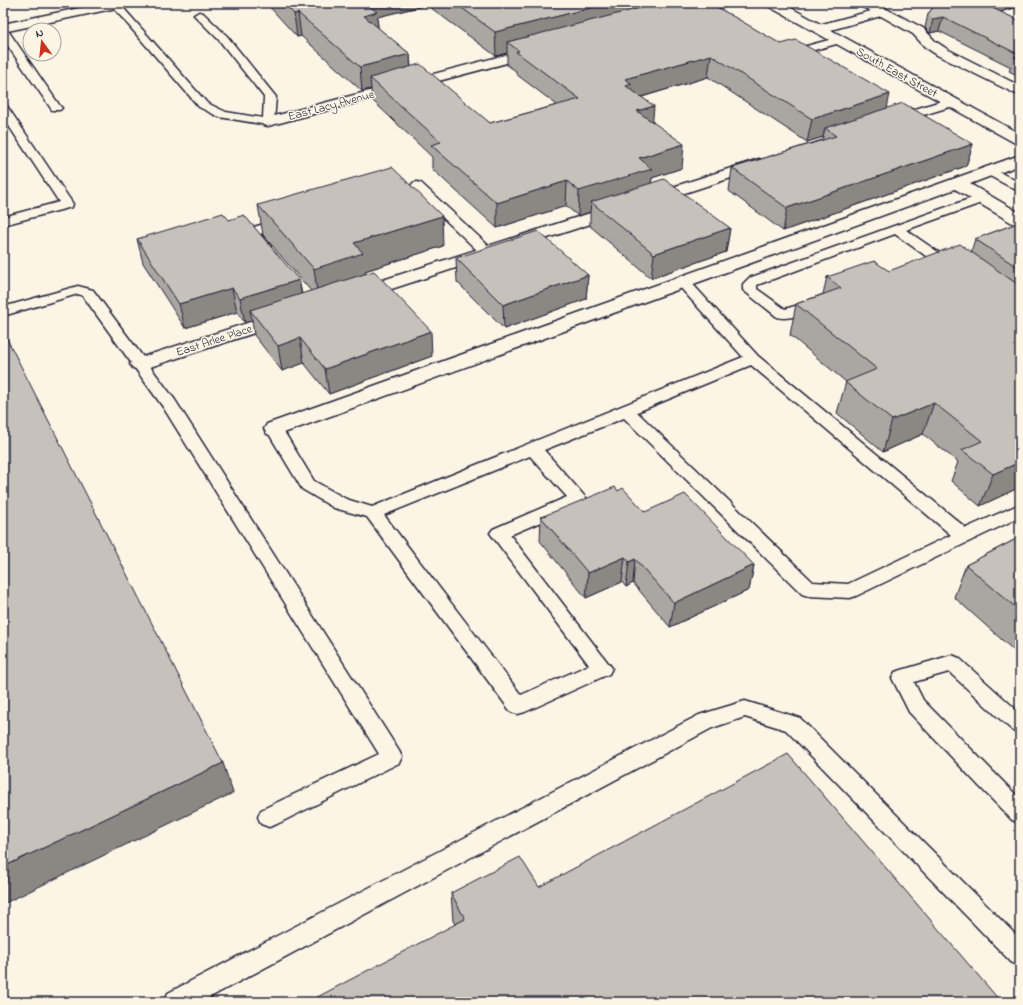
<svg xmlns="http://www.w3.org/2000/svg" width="1023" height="1005" font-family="'Indie Flower',sans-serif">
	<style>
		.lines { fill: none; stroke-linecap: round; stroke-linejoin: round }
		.service-casing { stroke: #22223b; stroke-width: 3 }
		.minor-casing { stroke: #22223b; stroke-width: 3 }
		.tertiary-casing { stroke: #22223b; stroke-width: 3 }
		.service { fill: #fcf5e5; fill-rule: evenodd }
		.minor { fill: #fcf5e5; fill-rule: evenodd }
		.tertiary { fill: #fcf5e5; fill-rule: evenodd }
		.wall { fill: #aaa6a1; stroke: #22223b; fill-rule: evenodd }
		.shaded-wall { fill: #8b8783; stroke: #22223b }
		.building { fill: #c6c1bb; stroke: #22223b }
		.labels { text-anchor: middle; stroke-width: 3; stroke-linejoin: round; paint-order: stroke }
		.far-street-label { font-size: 12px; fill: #22223b; stroke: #fcf5e5 }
	</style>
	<rect width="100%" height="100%" fill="#fcf5e5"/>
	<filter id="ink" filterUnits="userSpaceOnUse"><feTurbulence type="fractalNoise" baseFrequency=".025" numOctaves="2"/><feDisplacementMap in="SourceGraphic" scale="8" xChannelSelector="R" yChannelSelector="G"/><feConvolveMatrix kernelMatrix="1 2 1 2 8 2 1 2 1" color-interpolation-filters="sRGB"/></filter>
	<g filter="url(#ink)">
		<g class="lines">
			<!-- service casing -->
			<g class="service-casing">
				<path id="service" d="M 111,3 L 119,3 L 207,103 L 226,112 L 263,118 L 264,97 L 219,40 L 194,15 L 199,12 L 203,13 L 227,36 L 276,97 L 274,122 L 272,124 L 268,125 L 219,117 L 199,107 L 112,6 Z
					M 3,28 L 7,29 L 60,106 L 62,108 L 60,110 L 52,110 L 3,39 Z
					M 840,37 L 845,40 L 844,42 L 788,57 L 783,54 L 784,52 Z
					M 3,105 L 7,106 L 73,204 L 72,207 L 3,225 L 3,217 L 59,202 L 3,117 Z
					M 990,167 L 1020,183 L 1020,192 L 986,174 L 984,171 L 986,168 Z
					M 417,182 L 421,183 L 492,249 L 494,252 L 492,255 L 482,255 L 413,189 L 411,186 L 413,183 Z
					M 983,194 L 987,195 L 989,198 L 987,201 L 906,230 L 957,265 L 959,268 L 957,271 L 952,272 L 947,271 L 895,234 L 757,285 L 757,289 L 785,309 L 815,300 L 820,301 L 822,304 L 820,307 C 807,312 791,321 777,317 L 743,290 L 743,284 L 749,278 Z
					M 284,218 L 289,219 L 291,222 L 289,225 L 260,234 L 271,246 L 269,249 L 259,249 L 245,232 L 247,229 Z
					M 683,278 L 688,279 L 758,356 L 966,528 L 1020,504 L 1020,517 L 856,596 L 850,598 L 808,596 L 802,594 L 624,418 L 544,450 L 587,499 L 585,503 L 510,535 L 612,668 L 609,674 L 525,712 L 518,714 L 511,712 L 367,517 L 334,508 L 302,489 L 266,429 L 268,425 L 274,424 L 280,425 L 314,481 L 346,499 L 372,507 L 743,357 L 678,285 L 676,282 L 678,279 ZM 751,365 L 951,535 L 848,584 L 813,582 L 637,412 ZM 530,456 L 567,497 L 493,529 L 490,533 L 589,665 L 521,695 L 384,515 Z
					M 78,286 L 93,290 L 175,400 L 399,751 L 402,757 L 399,763 L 277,824 L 269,827 L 261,824 L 258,817 L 261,810 L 379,754 L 163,407 L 83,296 L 78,294 L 3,316 L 3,307 Z
					M 952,655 L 959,658 L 1020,713 L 1020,733 L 1013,731 L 949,672 L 914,682 L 923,700 L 1020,799 L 1020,823 L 1012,820 L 979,786 L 909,712 L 892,678 L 895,672 Z
					M 745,701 L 800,718 L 1020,939 L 1020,966 L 1012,963 L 786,730 L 745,717 L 712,728 L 201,1002 L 165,1002 L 168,993 L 699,715 Z"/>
			</g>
			<!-- minor casing -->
			<g class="minor-casing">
				<path id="minor" d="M 703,3 L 724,3 L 723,6 L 683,16 L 678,15 L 677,12 L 678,9 Z
					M 859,3 L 875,3 L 923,28 L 935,41 L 947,49 L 1020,86 L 1020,96 L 937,55 L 925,47 L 913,34 L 881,16 L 820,33 L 815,32 L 813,29 L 815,26 L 871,11 L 860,6 Z
					M 536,47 L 541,48 L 543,51 L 541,54 L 268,126 L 263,125 L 261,122 L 263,119 Z
					M 951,98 L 956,99 L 958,102 L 956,105 L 891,125 L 886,124 L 884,121 L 886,118 Z
					M 1020,155 L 1020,165 L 970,184 L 1020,213 L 1020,225 L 1014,224 L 955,189 L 281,434 L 274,436 L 267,434 L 264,429 L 267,424 Z
					M 759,159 L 765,161 L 767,164 L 765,167 L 657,202 L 651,204 L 645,202 L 643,199 L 645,196 Z
					M 618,204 L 624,205 L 626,209 L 624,213 L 364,298 L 358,299 L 352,298 L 349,294 L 352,290 Z
					M 281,312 L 288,314 L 290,318 L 288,322 L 147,368 L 140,370 L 133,368 L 130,364 L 133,360 Z"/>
			</g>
			<!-- tertiary casing -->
			<g class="tertiary-casing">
				<path id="tertiary" d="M 103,3 L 127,3 L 126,6 L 121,7 L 3,32 L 3,24 Z
					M 767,3 L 782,3 L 1020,134 L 1020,145 L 1015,143 L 768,6 Z"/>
			</g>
			<!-- service -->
			<use href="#service" class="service"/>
			<!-- minor -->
			<use href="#minor" class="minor"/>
			<!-- tertiary -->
			<use href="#tertiary" class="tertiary"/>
		</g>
		<!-- wall -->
		<path class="wall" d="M 266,3 L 710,3 L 887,109 L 973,144 L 966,166 L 783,231 L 729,191 L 732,168 L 822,140 L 823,137 L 807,142 L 708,77 L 642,97 L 653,122 L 682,168 L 652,178 L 651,183 L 730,228 L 726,252 L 651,278 L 590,226 L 590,212 L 578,216 L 566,206 L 497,228 L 432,169 L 432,157 L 372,100 L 371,89 L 362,91 L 301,36 L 297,37 ZM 427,5 L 496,56 L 507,53 L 507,65 L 516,71 L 516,74 L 557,105 L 490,123 L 411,67 L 410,54 L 378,28 L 377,17 Z
			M 935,3 L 1020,3 L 1020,6 L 1000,12 L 1020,21 L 1020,77 L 1009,71 L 1011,67 L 939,31 L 930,33 L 925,28 L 928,14 L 934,6 Z
			M 258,205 L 443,246 L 365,271 L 365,274 L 432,356 L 329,394 L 304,363 L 282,371 L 254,335 L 252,320 L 245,323 L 237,312 L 185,328 L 143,263 L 137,239 L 229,220 L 299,280 L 302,294 L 311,291 L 263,235 Z
			M 1020,222 L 1020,487 L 980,506 L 951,481 L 958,462 L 923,434 L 883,452 L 837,413 L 846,382 L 790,335 L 796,304 L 823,294 L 827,277 L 889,271 L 971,252 L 975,239 Z
			M 456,258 L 588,275 L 586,299 L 504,329 L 457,282 Z
			M 618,491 L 645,512 L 754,565 L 749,590 L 670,627 L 633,583 L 626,587 L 622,582 L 586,598 L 540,541 L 541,517 Z
			M 1020,537 L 1020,656 L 954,597 L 966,565 Z
			M 539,887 L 455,924 L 453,921 L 451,893 Z"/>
		<!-- shaded-wall -->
		<path class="shaded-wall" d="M 359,3 L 427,3 L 427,5 L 377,17 L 379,35 L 366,39 Z
			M 610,3 L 680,3 L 507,42 L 507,53 L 496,56 L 495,32 Z
			M 987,3 L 1020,3 L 1020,6 L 980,18 L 984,4 Z
			M 298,13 L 301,36 L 297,37 L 294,14 Z
			M 943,17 L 939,31 L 930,33 L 933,19 Z
			M 410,54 L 411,78 L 370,78 L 371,89 L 362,91 L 360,67 Z
			M 711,55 L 708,77 L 631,100 L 630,107 L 625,79 Z
			M 890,94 L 885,118 L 825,128 L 823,137 L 807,142 L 812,119 Z
			M 654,106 L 652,129 L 637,111 Z
			M 684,144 L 682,168 L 652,178 L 650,193 L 591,202 L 590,212 L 578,216 L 579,191 L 639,158 Z
			M 973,144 L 966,166 L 783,231 L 787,208 Z
			M 567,181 L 566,206 L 497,228 L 497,203 Z
			M 442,216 L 443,246 L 365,271 L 366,284 L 318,299 L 314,269 L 354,243 Z
			M 730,228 L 726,252 L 651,278 L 654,254 Z
			M 588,275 L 586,299 L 504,329 L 503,305 Z
			M 299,280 L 303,304 L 250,310 L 252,320 L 245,323 L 240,298 Z
			M 232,288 L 237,312 L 185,328 L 179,304 Z
			M 431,331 L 432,356 L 329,394 L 325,369 Z
			M 300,338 L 304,363 L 282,371 L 278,346 Z
			M 934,403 L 923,434 L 883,452 L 892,420 Z
			M 1020,462 L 1020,487 L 980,506 L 993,474 Z
			M 625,557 L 622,582 L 586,598 L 588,573 Z
			M 635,559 L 633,583 L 626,587 L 629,562 Z
			M 754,565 L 749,590 L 670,627 L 674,603 Z
			M 223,763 L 233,793 L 3,904 L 3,867 Z"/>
		<!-- building -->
		<path class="building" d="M 284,3 L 365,3 L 377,12 L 364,16 L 410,54 L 360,67 L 298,13 L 294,14 Z
			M 455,3 L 610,3 L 495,32 Z
			M 660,3 L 710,3 L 781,44 L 796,40 L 890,94 L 812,119 L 711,55 L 625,79 L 632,84 L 626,86 L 654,106 L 637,111 L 684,144 L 639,158 L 652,169 L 579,191 L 567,181 L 497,203 L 431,145 L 441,142 L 370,78 L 420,64 L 490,123 L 580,99 L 516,52 L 519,51 L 507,42 Z
			M 936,3 L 987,3 L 984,4 L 1020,21 L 1020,60 L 1014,57 L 1020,55 L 943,17 L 933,19 L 928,14 Z
			M 903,103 L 973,144 L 787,208 L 732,168 L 836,136 L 825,128 Z
			M 392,167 L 442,216 L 354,243 L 363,253 L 314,269 L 258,205 Z
			M 664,179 L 730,228 L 654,254 L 591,202 Z
			M 223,213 L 229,220 L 244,215 L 299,280 L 240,298 L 232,288 L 179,304 L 137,239 Z
			M 1020,222 L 1020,269 L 975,239 Z
			M 538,231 L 588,275 L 503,305 L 456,258 Z
			M 960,244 L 1020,286 L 1020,462 L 993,474 L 962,450 L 982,441 L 934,403 L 892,420 L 845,382 L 877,369 L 796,304 L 841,288 L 827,277 L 874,261 L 889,271 Z
			M 374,271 L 431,331 L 325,369 L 300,338 L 278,346 L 250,310 Z
			M 3,331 L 223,763 L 3,867 Z
			M 615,487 L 618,491 L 623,488 L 645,512 L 685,494 L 754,565 L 674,603 L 635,559 L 629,562 L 625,557 L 588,573 L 541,517 Z
			M 1020,537 L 1020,611 L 966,565 Z
			M 788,754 L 1001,1002 L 308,1002 L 465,919 L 451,893 L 520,857 L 539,887 Z"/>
	</g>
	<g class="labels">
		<!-- far-street labels -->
		<g class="far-street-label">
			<text transform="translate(897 72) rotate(29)" y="4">South East Street</text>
			<text transform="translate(331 105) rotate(-15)" y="4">East Lacy Avenue</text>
			<text transform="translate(214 340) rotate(-18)" y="4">East Arlee Place</text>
		</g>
	</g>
	<!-- margin -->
	<rect width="1023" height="1005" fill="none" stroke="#fcf5e5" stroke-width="16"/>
	<rect x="8" y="8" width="1007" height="989" fill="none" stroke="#22223b" stroke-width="1.5" filter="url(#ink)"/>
	<!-- north arrow -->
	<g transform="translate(42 42) rotate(345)"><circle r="19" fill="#fcf5e5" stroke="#a5a1a1"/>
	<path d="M0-3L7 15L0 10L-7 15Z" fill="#c8321e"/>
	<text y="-6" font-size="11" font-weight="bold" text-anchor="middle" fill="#22223b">N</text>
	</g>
</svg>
